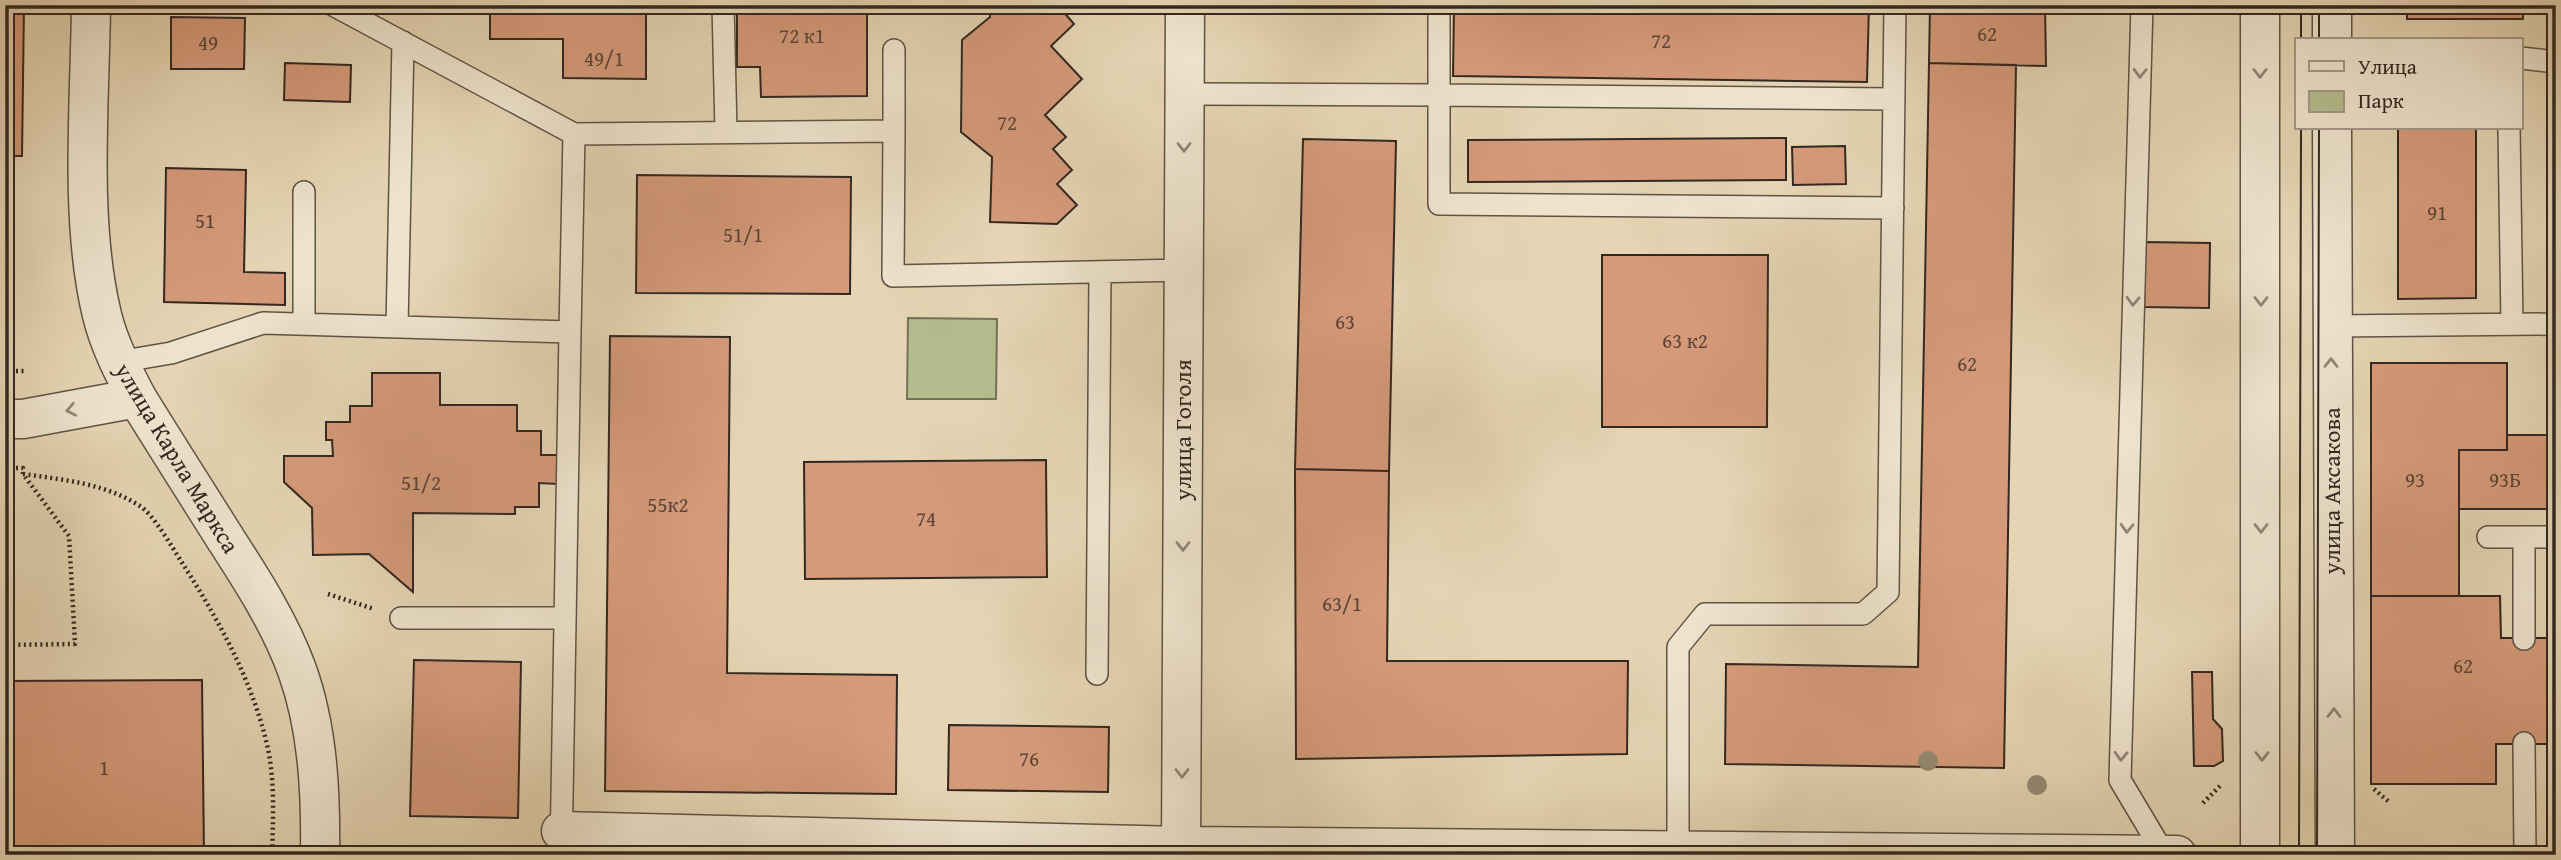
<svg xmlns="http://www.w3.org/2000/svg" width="2561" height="860" font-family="'Gentium Book Plus',serif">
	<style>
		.green { fill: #b4bd8e; stroke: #737258; stroke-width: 2 }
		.building { fill: #d59a7a; stroke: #322821; stroke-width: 2 }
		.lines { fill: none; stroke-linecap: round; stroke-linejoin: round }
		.service-casing { stroke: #5f5346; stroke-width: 24 }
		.minor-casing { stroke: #5f5346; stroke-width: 41 }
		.tertiary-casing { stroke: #5f5346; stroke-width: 41 }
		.path { stroke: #322821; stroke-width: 4.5; stroke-dasharray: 2 3.5; stroke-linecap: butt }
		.service { stroke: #eee4ce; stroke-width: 21 }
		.minor { stroke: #eee4ce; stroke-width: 38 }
		.tertiary { stroke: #eee4ce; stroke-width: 38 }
		.tram { stroke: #322821; stroke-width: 2 }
		.tree { fill: #948a72 }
		.oneway { stroke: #908678 }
		.labels { text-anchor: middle; stroke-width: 7; stroke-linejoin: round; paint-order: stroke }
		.number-label { font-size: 21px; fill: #5b4437 }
		.street-label { font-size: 24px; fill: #322821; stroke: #eee4ce }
	</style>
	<rect width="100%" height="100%" fill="#e5d5b4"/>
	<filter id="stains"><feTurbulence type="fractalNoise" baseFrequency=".00286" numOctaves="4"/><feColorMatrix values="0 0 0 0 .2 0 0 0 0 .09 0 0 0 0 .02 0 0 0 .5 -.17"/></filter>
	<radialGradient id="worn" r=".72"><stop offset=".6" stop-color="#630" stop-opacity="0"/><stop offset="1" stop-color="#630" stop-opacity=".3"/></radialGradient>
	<!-- green -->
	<path class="green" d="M 908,318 L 997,319 L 996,399 L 907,399 Z
		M 5,479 L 14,479 L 12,594 L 5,594 Z"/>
	<!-- building -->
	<path class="building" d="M 5,5 L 24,5 L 22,156 L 5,156 Z
		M 398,5 L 646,5 L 646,79 L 563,78 L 563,39 L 490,39 L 490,13 L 398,12 Z
		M 737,5 L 867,5 L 867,96 L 761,97 L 760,67 L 737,67 Z
		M 990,5 L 1065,5 L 1061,9 L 1074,24 L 1051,46 L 1082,79 L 1045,115 L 1066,137 L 1053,149 L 1072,170 L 1057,184 L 1077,205 L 1057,224 L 990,222 L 992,157 L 961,132 L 962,40 L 990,17 Z
		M 1454,5 L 1869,5 L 1867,82 L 1453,76 Z
		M 1930,5 L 2045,5 L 2046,66 L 1929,63 Z
		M 2407,5 L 2523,5 L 2523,19 L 2407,19 Z
		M 171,17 L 245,18 L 244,69 L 171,69 Z
		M 285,63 L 351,65 L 350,102 L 284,100 Z
		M 1929,63 L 2016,65 L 2004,768 L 1725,764 L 1726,664 L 1918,667 Z
		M 2398,128 L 2476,128 L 2476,298 L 2398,299 Z
		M 1786,138 L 1786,180 L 1468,182 L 1468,140 Z
		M 1303,139 L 1396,141 L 1389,471 L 1295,469 Z
		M 1845,146 L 1846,184 L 1793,185 L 1792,147 Z
		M 166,168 L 246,170 L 244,272 L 285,273 L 285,305 L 164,302 Z
		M 637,175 L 851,177 L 850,294 L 636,293 Z
		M 2145,242 L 2210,243 L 2209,308 L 2144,307 Z
		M 1602,255 L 1768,255 L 1767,427 L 1602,427 Z
		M 610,336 L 730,337 L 727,673 L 897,675 L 896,794 L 605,791 Z
		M 2371,363 L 2507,363 L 2507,450 L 2459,450 L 2459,596 L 2371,596 Z
		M 2551,371 L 2556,371 L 2556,435 L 2551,435 Z
		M 372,373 L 440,373 L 440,405 L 517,405 L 517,431 L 541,431 L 541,455 L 558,455 L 558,484 L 539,483 L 539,507 L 515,507 L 515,514 L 413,513 L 413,592 L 369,554 L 313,555 L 312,508 L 284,482 L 284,456 L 333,456 L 332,440 L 326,440 L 326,422 L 350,422 L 350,406 L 372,406 Z
		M 2507,435 L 2551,435 L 2551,509 L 2459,509 L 2459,450 L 2507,450 Z
		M 1046,460 L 1047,577 L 805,579 L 804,462 Z
		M 1295,469 L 1389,471 L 1387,661 L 1628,661 L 1627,754 L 1296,759 Z
		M 2371,596 L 2500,596 L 2501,638 L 2547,638 L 2547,615 L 2556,615 L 2556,694 L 2547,694 L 2547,744 L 2496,744 L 2496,784 L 2371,784 Z
		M 414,660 L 521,662 L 518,818 L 410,816 Z
		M 2192,672 L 2212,672 L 2213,719 L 2222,729 L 2223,761 L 2214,766 L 2194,766 Z
		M 202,680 L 204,855 L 5,855 L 5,681 Z
		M 949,725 L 1109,727 L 1108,792 L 948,790 Z"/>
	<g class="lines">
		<!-- service casing -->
		<g class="service-casing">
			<path id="service" d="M 333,5 L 574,134 L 894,131 L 893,276 L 1184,270
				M 723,5 L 726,132
				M 1439,5 L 1439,95 L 1894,99
				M 2142,5 L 2120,780 L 2164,854
				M 2521,58 L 2556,62
				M 1184,94 L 1439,95 L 1439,204 L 1893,208
				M 2509,128 L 2512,324
				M 894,131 L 894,50
				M 304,192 L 304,324
				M 2331,326 L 2556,324
				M 397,327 L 403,42
				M 570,332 L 574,134
				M 118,362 L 171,353 L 263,323 L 570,332 L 561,855
				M 2488,537 L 2524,537
				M 401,618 L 565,618
				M 2524,639 L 2524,537 L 2556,537
				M 1097,674 L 1100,272
				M 2524,743 L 2525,855
				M 1678,850 L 1678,647 L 1705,614 L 1863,614 L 1888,592 L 1895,5"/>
		</g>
		<!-- minor casing -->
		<g class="minor-casing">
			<path id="minor" d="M 5,419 L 23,419 L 137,398
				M 561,831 L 1181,846 L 2177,855
				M 1181,855 L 1185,5"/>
		</g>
		<!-- tertiary casing -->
		<g class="tertiary-casing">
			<path id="tertiary" d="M 91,5 C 90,102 79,221 102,315 C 109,344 123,371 137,398 C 166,445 196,492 225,538 C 252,580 280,623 297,670 C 318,728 321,793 320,855
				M 2260,5 L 2260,855
				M 2332,5 L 2332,40
				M 2332,128 L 2335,855"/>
		</g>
		<!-- path -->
		<path class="path" d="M 2385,40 L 2386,36
			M 5,371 L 24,371
			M 5,468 L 23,468 L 23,474 L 69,536 L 75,644 L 5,645
			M 23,474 C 64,480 104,483 140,506 C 153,514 172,547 181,561 C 218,619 253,681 268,749 C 275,783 273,820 272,855
			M 328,594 L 374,609
			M 2374,789 L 2389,802
			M 2203,803 L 2222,784"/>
		<!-- service -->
		<use href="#service" class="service"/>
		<!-- minor -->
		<use href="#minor" class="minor"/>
		<!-- tertiary -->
		<use href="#tertiary" class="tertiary"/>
		<!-- tram -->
		<path class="tram" d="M 2301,40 L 2301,5
			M 2319,40 L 2319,5
			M 2299,855 L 2301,128
			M 2317,855 L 2319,128"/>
	</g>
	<!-- trees -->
	<g class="tree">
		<circle cx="1928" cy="761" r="10"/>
		<circle cx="2037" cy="785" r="10"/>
	</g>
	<!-- one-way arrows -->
	<defs><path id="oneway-chevron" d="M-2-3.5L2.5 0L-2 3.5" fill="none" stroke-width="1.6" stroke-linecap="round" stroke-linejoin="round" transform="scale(1.75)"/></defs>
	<g class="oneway">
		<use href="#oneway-chevron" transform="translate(2140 73) rotate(92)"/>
		<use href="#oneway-chevron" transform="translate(2260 73) rotate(90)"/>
		<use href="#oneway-chevron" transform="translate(1184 147) rotate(90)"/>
		<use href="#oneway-chevron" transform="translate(2133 301) rotate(92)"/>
		<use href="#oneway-chevron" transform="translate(2261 301) rotate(90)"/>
		<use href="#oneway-chevron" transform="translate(2331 363) rotate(-90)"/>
		<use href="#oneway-chevron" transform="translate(71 410) rotate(169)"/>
		<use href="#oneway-chevron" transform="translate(2127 528) rotate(92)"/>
		<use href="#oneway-chevron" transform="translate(2261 528) rotate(90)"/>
		<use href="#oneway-chevron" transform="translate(1183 546) rotate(90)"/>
		<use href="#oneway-chevron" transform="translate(2334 713) rotate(-90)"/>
		<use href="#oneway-chevron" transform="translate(2121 756) rotate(92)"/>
		<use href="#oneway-chevron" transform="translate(2262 756) rotate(90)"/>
		<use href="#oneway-chevron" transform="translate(1182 773) rotate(90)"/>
	</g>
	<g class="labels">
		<!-- number labels -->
		<g class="number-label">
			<text x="1987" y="41">62</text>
			<text x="802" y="43">72 к1</text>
			<text x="1661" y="48">72</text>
			<text x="208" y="50">49</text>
			<text x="604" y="66">49/1</text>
			<text x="1007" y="130">72</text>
			<text x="2437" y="220">91</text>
			<text x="205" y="228">51</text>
			<text x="743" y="242">51/1</text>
			<text x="1345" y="329">63</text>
			<text x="1685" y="348">63 к2</text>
			<text x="1967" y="371">62</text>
			<text x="2415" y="487">93</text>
			<text x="2505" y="487">93Б</text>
			<text x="421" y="490">51/2</text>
			<text x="668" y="512">55к2</text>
			<text x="926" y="526">74</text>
			<text x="1342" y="611">63/1</text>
			<text x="2463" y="673">62</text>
			<text x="1029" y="766">76</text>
			<text x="104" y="775">1</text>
		</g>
		<!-- street labels -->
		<g class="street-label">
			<text transform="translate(1183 430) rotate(-90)" y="8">улица Гоголя</text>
			<text transform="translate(177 458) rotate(59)" y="8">улица Карла Маркса</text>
			<text transform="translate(2332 491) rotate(-90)" y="8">улица Аксакова</text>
		</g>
	</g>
	<!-- margin -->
	<rect width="2561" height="860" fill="none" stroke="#e5d5b4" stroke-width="28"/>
	<rect x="7" y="7" width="2547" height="846" fill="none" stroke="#322821" stroke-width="3.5"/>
	<rect x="14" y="14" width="2533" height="832" fill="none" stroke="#322821" stroke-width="2"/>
	<!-- legend -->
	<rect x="2295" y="38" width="228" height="91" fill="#eee4ce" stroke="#a39989" stroke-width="2"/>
	<rect x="2309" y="61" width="35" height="10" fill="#eee4ce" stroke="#a39989" stroke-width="2"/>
	<text x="2358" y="74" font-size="21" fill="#322821">Улица</text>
	<rect x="2309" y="91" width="35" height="21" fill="#b4bd8e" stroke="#a39989" stroke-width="2"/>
	<text x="2358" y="108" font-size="21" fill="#322821">Парк</text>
	<rect width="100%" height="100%" filter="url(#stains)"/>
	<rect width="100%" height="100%" fill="url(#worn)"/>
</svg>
